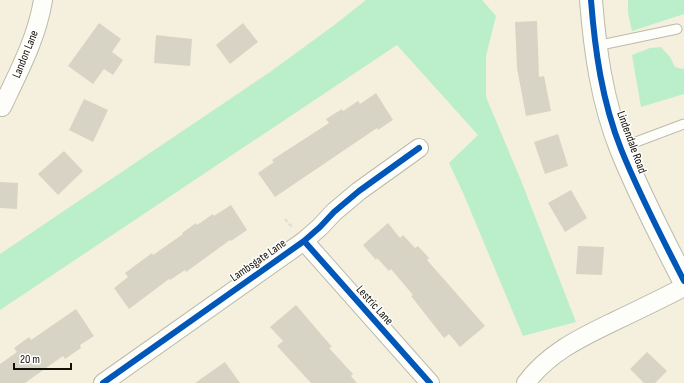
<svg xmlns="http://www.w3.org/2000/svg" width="684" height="383" font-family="'Sofia Sans Condensed',sans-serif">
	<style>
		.green { fill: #bbeeca }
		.building { fill: #d7d4c5 }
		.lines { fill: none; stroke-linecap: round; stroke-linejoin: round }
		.lane-casing { stroke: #bdbaab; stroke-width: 11 }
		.street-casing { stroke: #bdbaab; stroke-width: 20 }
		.secondary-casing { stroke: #bdbaab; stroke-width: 24 }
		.path { stroke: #e0ded9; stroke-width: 2.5; stroke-dasharray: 4 2; stroke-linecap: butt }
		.lane { stroke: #fdfdfa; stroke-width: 9 }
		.street { stroke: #fdfdfa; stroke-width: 18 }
		.secondary { stroke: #fdfdfa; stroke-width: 22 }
		.cycleway-casing { stroke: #fff; stroke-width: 8 }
		.cycleway { stroke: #0057b8; stroke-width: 6 }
		.labels { text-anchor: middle; stroke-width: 3; stroke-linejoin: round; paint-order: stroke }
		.street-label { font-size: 12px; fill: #131005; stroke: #fff }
	</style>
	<rect width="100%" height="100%" fill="#f4f0dd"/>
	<!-- green -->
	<path class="green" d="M 366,0 L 482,0 L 496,16 L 486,56 L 486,97 L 522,183 L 576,322 L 523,336 L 464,195 L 449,163 L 478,135 L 397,45 L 0,310 L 0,254 L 270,72 L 333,26 Z
		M 628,0 L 684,0 L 684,14 L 632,31 L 628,13 Z
		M 661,47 L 670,57 L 675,67 L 682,69 L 684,68 L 684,94 L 641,107 L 632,55 L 650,48 Z"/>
	<!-- building -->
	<path class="building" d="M 537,21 L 539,77 L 544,76 L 551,111 L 526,116 L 517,68 L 515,22 Z
		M 99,23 L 121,39 L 112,52 L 123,60 L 113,75 L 104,69 L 93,84 L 68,66 Z
		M 243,23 L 258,42 L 230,64 L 216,45 Z
		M 156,35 L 192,39 L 190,66 L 154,63 Z
		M 376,93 L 393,120 L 378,130 L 377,128 L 275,197 L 258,173 L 274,162 L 272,160 L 329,123 L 326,119 L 342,109 L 343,111 L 358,101 L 360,104 Z
		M 84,99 L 108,110 L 93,142 L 69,130 Z
		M 558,134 L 568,166 L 545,174 L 534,142 Z
		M 64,151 L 83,171 L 58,195 L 38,174 Z
		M 0,182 L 18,183 L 17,209 L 0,208 Z
		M 571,190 L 587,218 L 565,232 L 548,203 Z
		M 231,205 L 247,230 L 231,241 L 230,240 L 186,272 L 185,270 L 170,280 L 169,279 L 129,309 L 114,288 L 128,277 L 125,273 L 152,253 L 153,255 L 183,234 L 182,233 L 196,223 L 197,225 L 213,214 L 214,216 Z
		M 388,223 L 400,238 L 403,235 L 415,248 L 418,246 L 429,258 L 427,260 L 485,326 L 460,347 L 449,334 L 444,338 L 411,296 L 413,295 L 391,269 L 389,271 L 377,258 L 376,260 L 363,245 Z
		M 578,246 L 604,247 L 602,275 L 576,274 Z
		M 296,305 L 332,347 L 329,348 L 353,374 L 351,376 L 357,383 L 311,383 L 277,346 L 283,341 L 270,327 Z
		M 76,309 L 94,336 L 80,345 L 81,348 L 65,359 L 63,356 L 25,383 L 0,383 L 0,364 L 17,352 L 14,348 L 29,337 L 31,340 Z
		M 647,352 L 667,371 L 655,383 L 644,383 L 630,369 Z
		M 225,362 L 240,383 L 195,383 Z"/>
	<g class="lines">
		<!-- lane casing -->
		<g class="lane-casing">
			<path id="lane" d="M 596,46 L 677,29
				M 620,148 L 684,124"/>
		</g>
		<!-- street casing -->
		<g class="street-casing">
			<path id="street" d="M 2,107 C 18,73 37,38 43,0
				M 304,241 L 430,383
				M 103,383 L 304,241 L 320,227 L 334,212 L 359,191 L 419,148
				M 526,383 C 549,352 582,337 615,321 C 638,310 661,299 684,287"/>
		</g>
		<!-- secondary casing -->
		<g class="secondary-casing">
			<path id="secondary" d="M 591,0 C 595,51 602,101 621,149 C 639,194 662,238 684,281"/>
		</g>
		<!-- path -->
		<path class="path" d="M 285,219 L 293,228"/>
		<!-- lane -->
		<use href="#lane" class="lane"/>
		<!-- street -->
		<use href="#street" class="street"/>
		<!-- secondary -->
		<use href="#secondary" class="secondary"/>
		<!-- cycleway casing -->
		<g class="cycleway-casing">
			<path id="cycleway" d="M 591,0 C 595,51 602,101 621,149 C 639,194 662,238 684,281
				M 304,241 L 430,383
				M 103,383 L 304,241 L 320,227 L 334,212 L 359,191 L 419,148"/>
		</g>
		<!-- cycleway -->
		<use href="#cycleway" class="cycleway"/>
	</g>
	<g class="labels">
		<!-- street labels -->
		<g class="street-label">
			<text transform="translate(25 54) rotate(-68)" y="4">Landon Lane</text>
			<text transform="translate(632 142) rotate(70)" y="4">Lindendale Road</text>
			<text transform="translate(258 260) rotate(-35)" y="4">Lambsgate Lane</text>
			<text transform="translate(375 305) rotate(48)" y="4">Lestric Lane</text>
		</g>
	</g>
	<!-- scale -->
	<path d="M14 363v6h57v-6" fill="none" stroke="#131005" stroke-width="2"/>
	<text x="20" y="363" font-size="12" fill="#131005" stroke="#ffffff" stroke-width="3" paint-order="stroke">20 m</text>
</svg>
